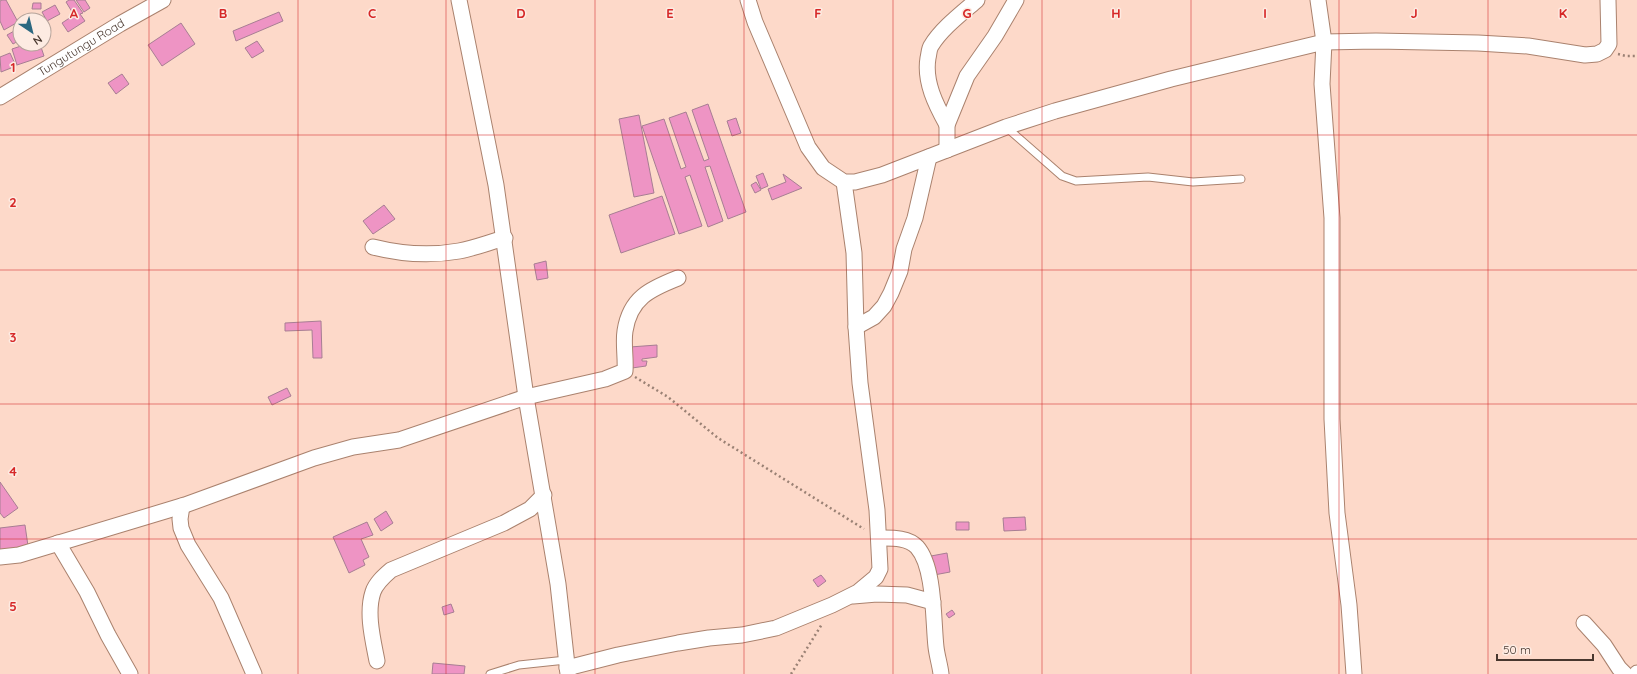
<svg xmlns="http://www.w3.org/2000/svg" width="1637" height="674" font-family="Quicksand,sans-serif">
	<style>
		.building { fill: #ee94c4; stroke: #a77e93 }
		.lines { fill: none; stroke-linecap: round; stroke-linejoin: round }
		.service-casing { stroke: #aa826e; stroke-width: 9 }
		.minor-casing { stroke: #aa826e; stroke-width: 17 }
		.path { stroke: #9a8174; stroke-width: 2.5; stroke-dasharray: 2 3; stroke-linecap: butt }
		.service { stroke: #fff; stroke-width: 7 }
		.minor { stroke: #fff; stroke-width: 15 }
		.grid { fill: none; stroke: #d62828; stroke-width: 1; stroke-opacity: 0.55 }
		.labels { text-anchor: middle; stroke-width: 3; stroke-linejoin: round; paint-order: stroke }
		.street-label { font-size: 12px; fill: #48372e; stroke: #fdebe2 }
		.grid-label { font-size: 13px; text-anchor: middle; font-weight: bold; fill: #d62828; stroke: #fdebe2; stroke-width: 3; stroke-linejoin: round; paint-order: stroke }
	</style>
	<rect width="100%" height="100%" fill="#fdd9c9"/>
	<!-- building -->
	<path class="building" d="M 2,0 L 6,0 L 18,22 L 4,30 L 0,21 L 0,1 Z
		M 69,0 L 74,0 L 83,13 L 80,14 L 85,21 L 68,32 L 62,23 L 74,15 L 66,2 Z
		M 76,0 L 85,0 L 90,8 L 84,12 Z
		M 33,3 L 41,3 L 41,9 L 32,9 Z
		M 55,5 L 60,14 L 47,21 L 42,12 Z
		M 279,12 L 283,21 L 236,41 L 233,31 Z
		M 181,23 L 195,44 L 162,66 L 148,45 Z
		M 16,30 L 20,40 L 13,44 L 7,35 Z
		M 257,41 L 264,51 L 252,58 L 245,48 Z
		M 27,44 L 40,44 L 44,56 L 17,65 L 12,49 Z
		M 10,53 L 16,66 L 1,72 L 0,57 Z
		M 122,74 L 129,84 L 116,94 L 108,83 Z
		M 708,104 L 746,212 L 728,219 L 710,166 L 705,167 L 723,221 L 708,227 L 690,175 L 685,177 L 702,226 L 679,234 L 642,126 L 664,119 L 681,169 L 686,167 L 669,118 L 686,112 L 704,161 L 709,159 L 692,110 Z
		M 639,115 L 654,193 L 634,197 L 619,119 Z
		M 736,118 L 741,133 L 732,136 L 727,121 Z
		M 763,173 L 768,186 L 761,189 L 756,176 Z
		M 783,174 L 802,188 L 772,200 L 768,189 L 786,182 Z
		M 756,182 L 761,190 L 755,193 L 751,185 Z
		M 662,196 L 675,234 L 621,253 L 609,215 Z
		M 384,205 L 395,219 L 373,234 L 363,221 Z
		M 546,261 L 548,278 L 537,280 L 534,264 Z
		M 321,321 L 322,358 L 313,358 L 312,330 L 285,331 L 285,323 Z
		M 657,345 L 657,357 L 642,359 L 642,361 L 647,361 L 646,366 L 632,368 L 630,347 Z
		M 287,388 L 291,396 L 272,405 L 268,397 Z
		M 0,482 L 18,508 L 4,518 L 0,513 Z
		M 386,511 L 393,523 L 381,531 L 374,519 Z
		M 1025,517 L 1026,530 L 1004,531 L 1003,518 Z
		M 367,522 L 373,535 L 361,539 L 369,557 L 363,560 L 365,565 L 349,573 L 333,537 Z
		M 956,522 L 969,522 L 969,530 L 956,530 Z
		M 25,525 L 28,546 L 0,550 L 0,528 Z
		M 947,553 L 950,572 L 934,575 L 931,556 Z
		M 821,575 L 826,581 L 818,587 L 813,580 Z
		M 451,604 L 454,612 L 444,615 L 442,607 Z
		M 952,610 L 955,614 L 949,618 L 946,614 Z
		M 433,663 L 465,666 L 464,674 L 432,674 Z"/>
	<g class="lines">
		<!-- service casing -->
		<g class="service-casing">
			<path id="service" d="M 1006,127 L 1062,176 L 1076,181 L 1148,177 L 1193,182 L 1241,179
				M 490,674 L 519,665 L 566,660"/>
		</g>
		<!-- minor casing -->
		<g class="minor-casing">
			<g id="minor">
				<path d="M 459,0 L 496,185 L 526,397 L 558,584 L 568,674"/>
				<path d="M 748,0 L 755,22 L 808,147 L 823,168 L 844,182 L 855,182 L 882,175 L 1006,127 L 1055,111 L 1171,79 L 1324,42 L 1376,41 L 1478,43 L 1528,46 L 1585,55 L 1597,54 L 1605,50 L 1609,44 L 1608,0"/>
				<path d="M 1318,0 L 1324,42 L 1322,84 L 1332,218 L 1332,419 L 1337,513 L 1349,605 L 1354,674"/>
				<path id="s1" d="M 0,97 L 120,24 L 163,0"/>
				<path d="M 947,125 C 936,105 924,82 928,58 C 929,54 929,49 931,46 C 941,29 962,13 977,0"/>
				<path d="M 947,150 L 947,125 L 967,76 L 995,36 L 1016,0"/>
				<path d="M 373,247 C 401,254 431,256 459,251 C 475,248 490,242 505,238"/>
				<path d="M 856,327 L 874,317 L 884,306 L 891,293 L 900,271 L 904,249 L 915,218 L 929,157"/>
				<path d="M 182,506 L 180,519 L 181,528 L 188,545 L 221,598 L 254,674"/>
				<path d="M 879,538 C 891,538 908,537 917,547 C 935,567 933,621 936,647 C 937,656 940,665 941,674"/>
				<path d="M 58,543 L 87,592 L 108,635 L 130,674"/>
				<path d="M 0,557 L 19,555 L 185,505 L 314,458 L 353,447 L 399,440 L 526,397 L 605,379 L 625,371 C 626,358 623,343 625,331 C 630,298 650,289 678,278"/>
				<path d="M 853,596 L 877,594 L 907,595 L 933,602"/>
				<path d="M 1584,623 L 1604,645 L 1619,668 L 1625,674"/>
				<path d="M 377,661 C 373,640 366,613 373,592 C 376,583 384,576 391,570 L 504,523 L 530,509 L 544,495"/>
				<path d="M 567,668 L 618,655 L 678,643 L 709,638 L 742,635 L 776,628 L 832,605 L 858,592 L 876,577 L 880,569 L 877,510 L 860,383 L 856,327 L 854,253 L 844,182"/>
				<path d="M 1637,674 L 1637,673"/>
			</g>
		</g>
		<!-- path -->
		<path class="path" d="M 1618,54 L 1626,56 L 1637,56
			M 635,377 L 668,397 L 718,438 L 864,529
			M 791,674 L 822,624"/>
		<!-- service -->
		<use href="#service" class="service"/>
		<!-- minor -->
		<use href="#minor" class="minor"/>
	</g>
	<!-- grid -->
	<path class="grid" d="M 149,0 L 149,674M 298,0 L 298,674M 446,0 L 446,674M 595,0 L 595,674M 744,0 L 744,674M 893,0 L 893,674M 1042,0 L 1042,674M 1191,0 L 1191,674M 1339,0 L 1339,674M 1488,0 L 1488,674M 0,135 L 1637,135M 0,270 L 1637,270M 0,404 L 1637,404M 0,539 L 1637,539"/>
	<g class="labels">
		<!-- street labels -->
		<g class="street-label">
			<text dy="4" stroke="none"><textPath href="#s1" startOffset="95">Tungutungu Road</textPath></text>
		</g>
	</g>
	<g class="grid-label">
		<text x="74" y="18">A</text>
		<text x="223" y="18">B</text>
		<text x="372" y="18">C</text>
		<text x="521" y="18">D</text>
		<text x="670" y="18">E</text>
		<text x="818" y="18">F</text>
		<text x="967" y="18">G</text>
		<text x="1116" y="18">H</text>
		<text x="1265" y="18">I</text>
		<text x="1414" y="18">J</text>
		<text x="1563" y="18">K</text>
		<text x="13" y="72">1</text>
		<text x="13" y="207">2</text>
		<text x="13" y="342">3</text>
		<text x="13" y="476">4</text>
		<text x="13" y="611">5</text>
	</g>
	<!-- north arrow -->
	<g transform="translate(32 32) rotate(145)"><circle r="19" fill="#fdebe2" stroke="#b5a39a"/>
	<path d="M0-3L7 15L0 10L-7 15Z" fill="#2c6880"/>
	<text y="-6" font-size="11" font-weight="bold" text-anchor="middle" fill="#48372e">N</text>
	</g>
	<!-- scale -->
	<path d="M1497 654v6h96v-6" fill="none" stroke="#48372e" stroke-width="2"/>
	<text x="1503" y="654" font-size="12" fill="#48372e" stroke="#fdebe2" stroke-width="3" paint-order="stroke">50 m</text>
</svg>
